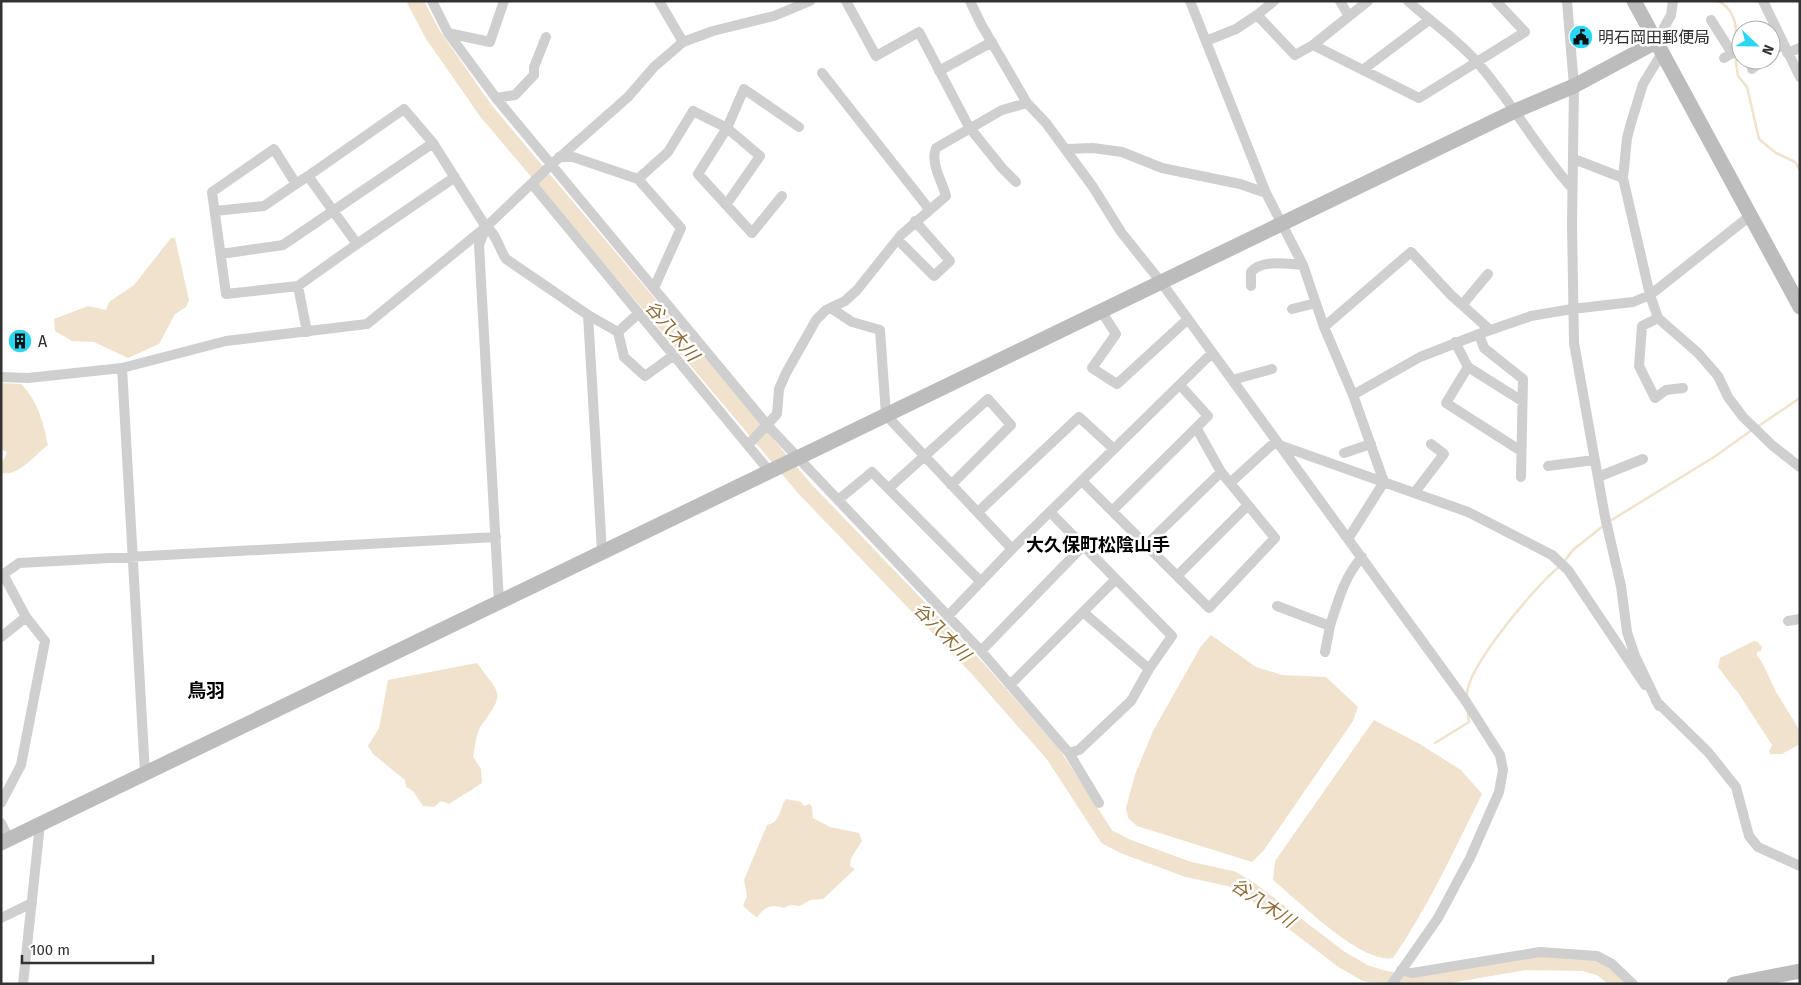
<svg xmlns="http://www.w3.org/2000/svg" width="1801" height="985" font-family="'Fira Sans','Noto Sans JP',sans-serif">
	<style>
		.water { fill: #f0e2cc }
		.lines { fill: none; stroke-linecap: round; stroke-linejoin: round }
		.stream { stroke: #f0e2cc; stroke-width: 2.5 }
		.river { stroke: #f0e2cc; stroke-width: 16 }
		.street { stroke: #cfcfcf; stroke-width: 10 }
		.secondary { stroke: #bcbcbc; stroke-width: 15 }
		.labels { text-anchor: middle; stroke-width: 5; stroke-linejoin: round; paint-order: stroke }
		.poi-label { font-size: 16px; fill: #323232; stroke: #fff; text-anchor: start }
		.water-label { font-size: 18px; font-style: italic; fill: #8f6b34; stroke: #fff }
		.neighbourhood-label { font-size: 18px; font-weight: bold; fill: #000; stroke: #fff }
		.quarter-label { font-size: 19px; font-weight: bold; fill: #000; stroke: #fff }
	</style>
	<rect width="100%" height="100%" fill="#fff"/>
	<!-- water -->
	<path class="water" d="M 171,238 L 175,238 L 189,300 L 186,307 L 175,314 L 159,344 L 128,358 L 94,342 L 72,341 L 55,331 L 54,319 L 88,306 L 106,310 L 109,302 L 134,285 Z
		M 1,383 L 21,384 C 38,401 43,422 48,445 C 36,454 18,477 2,473 L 2,463 L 7,452 L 1,449 Z
		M 1211,635 L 1256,667 L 1282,675 L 1326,677 L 1358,707 L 1353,721 L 1264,850 L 1252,862 L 1137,826 L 1128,818 L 1126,808 L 1135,775 L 1153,731 L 1201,646 Z
		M 1754,641 L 1758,642 L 1762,647 L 1761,651 L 1757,652 L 1757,656 L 1762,662 L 1776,692 L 1800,731 L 1800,744 L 1782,754 L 1771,754 L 1769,752 L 1772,745 L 1737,691 C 1735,690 1721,671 1718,667 L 1720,658 Z
		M 477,663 C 502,697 505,692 481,726 C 476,733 475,748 473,757 L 481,769 L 482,783 L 449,804 L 441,801 L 434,807 L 423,806 L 413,791 L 406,787 L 405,780 L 373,754 L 368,746 L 379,728 L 388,680 Z
		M 1374,720 L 1418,743 L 1461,770 L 1482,794 C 1454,850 1429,906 1393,958 C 1361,964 1299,901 1273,880 L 1275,861 Z
		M 786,799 L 801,802 L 804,806 L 810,804 L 812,807 L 813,818 L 830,827 L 859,833 L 862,841 L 851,858 L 850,866 L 855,869 L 823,899 L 810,900 L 800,906 L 790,905 L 784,908 C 772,904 764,906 757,918 L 743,906 L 747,896 L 744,880 L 767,825 C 782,822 778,810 786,799 Z"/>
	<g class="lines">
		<!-- stream -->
		<path class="stream" d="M 1718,1 C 1736,10 1738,28 1735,47
			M 1735,55 L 1738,76 L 1747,87 L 1759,139 L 1776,153 L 1795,162 L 1800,170
			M 1757,427 L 1800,398
			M 1610,521 L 1714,457 L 1752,430
			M 1563,563 L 1573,550 L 1603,526
			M 1467,696 C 1465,669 1537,584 1559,567
			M 1435,743 L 1469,722 L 1468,714"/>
		<!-- river -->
		<path class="river" d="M 415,1 L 433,35 L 486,111 L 805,489 L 978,669 L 1053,754 L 1107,837 L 1127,847 L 1187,869 L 1232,879 L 1248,888 L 1341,959 L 1365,973 L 1385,979 L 1409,982 L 1525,962 L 1584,963 L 1601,968 L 1621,984"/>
		<!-- street -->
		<path class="street" d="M 432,1 L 448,33 L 496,98 L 768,426 L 981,651 L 1069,753 L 1099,803
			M 659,1 L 683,42
			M 846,1 L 876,56 L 919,32 L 969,127 L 1002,168 L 1016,182
			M 970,1 L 981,24 L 1027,103 L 1046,123 L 1093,187 L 1121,232 L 1161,282 L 1465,700 L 1500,755 L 1503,770 L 1499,792 L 1470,858 L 1438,918 L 1392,984
			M 1190,1 L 1266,193 L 1303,265 L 1324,327 L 1353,395 L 1384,482
			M 1274,1 L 1257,15 L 1295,55 L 1313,45 L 1419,98 L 1525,32 L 1496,1
			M 1340,1 L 1348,15
			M 1408,1 C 1430,21 1458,40 1477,62 C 1512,102 1537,149 1572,188
			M 1567,1 L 1574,86 L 1572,224 L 1574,343 L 1605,517 L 1621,586 L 1627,632 L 1635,656 L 1659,706
			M 1763,1 L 1800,77
			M 1711,20 L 1732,53
			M 448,33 L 490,42 L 504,1
			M 1206,41 L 1236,29 L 1257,15
			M 1656,42 L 1671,15 L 1673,1
			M 1313,45 L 1368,1
			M 1662,53 L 1643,84 L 1631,123 L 1627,138 L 1623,178 L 1650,295 L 1658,318 L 1698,353 L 1718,376 L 1728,397 L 1743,417 L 1773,446 L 1800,467
			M 1771,53 L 1783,44
			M 1787,53 L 1800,48
			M 1724,58 L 1741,48
			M 1364,69 L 1429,20
			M 1752,69 L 1763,60
			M 939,71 L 992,42
			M 822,73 L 929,209
			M 496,98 L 515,95 L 534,75 L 534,67 L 546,37
			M 1065,149 L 1093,148 L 1122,152 L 1162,168 L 1240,184 L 1266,193
			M 559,157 L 573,157 L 638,179 L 681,228 L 654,288
			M 1574,159 L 1623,178
			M 308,176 L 404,109 L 433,143 L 486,227 C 497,234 499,249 506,259 L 588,315 L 602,552
			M 638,179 L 668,152 L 693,111 L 727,128 L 760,156 L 726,205
			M 532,184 L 770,472
			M 782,196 L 752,233 L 698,174 L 727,128 L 744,89 L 799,127
			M 215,211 L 264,206 L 296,184
			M 485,230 L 479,245 L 499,602
			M 898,240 L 934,276 L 950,261 L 915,221
			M 357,244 L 455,177
			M 221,254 L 283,245 L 433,143
			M 298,286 L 357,244 L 308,176 L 296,184 L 274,149 L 212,192 L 226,294 L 298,286 L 307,332
			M 1251,286 L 1251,272 C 1262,259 1287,264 1303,265
			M 1462,305 L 1488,274
			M 831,308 L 852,322 L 880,330 L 886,415 L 1012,549
			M 1292,309 L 1316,303
			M 1101,311 L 1116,334 L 1092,368 L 1117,384 L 1188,319
			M 588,315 L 618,332 L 624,357 L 645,376 L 674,355
			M 1658,318 L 1642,326 L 1639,366 L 1655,398 L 1666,390 L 1683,388
			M 1324,327 L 1411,252 L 1451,295 L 1490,330
			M 618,332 L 639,313
			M 1479,334 L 1484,348 L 1523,379 L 1521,477
			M 1455,342 L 1468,367
			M 122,368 L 145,773
			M 1,377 L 28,378 L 122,368 L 226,341 L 367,324 L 486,227 L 552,164 L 628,97 L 654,67 L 683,42 L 713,31 L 774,16 L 810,1
			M 1232,380 L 1272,369
			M 1353,395 L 1420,357 L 1479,334 L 1531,316 L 1572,309 L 1633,302 L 1650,295 L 1750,216
			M 749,444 L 777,414 L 779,389 L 786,373 L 816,320 L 826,310 L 845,301 L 857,290 L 901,235 L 946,196 C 942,181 930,163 936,148 L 1002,110 L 1027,103
			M 1279,445 L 1468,512 L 1552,555 L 1568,570 L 1645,685
			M 1521,451 L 1446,403 L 1468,367 L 1522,401
			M 1344,453 L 1371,444
			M 1548,466 L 1594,460
			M 1598,477 L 1643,459
			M 1082,481 L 1209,608 L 1275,538 L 1221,472 L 1197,429
			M 1230,483 L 1276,441
			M 889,488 L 988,399 L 1011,425 L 951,485
			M 1415,492 L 1444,454 L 1431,444
			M 838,500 L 872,472 L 981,582
			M 1112,511 L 1208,416 L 1180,385
			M 978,512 L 1079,417 L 1114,449
			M 1050,512 L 1172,636 L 1149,669 L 1131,701 L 1079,750 L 1069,753
			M 1348,539 L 1384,482
			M 1146,545 L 1221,472
			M 1,576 L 19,563 L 496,537
			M 1177,576 L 1248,505
			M 1277,606 L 1330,626 C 1338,601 1344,577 1362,557
			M 1083,612 L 1149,669
			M 947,617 L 1012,549 L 1212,353
			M 1788,621 L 1800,619
			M 1,637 L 26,617
			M 981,651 L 1083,546
			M 1325,652 L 1330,626
			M 1010,685 L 1116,579
			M 1656,701 L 1708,752 L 1736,787 L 1749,836 L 1758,847 L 1800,866
			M 1,803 L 21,765 L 45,641 L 26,617 L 3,574
			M 1,823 L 9,839
			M 1,918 L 32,903
			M 1401,970 L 1412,973 L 1540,952 L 1597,956 L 1612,964 L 1633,984
			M 23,984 L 40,824"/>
		<!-- secondary -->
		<path class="secondary" d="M 1634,1 L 1800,307
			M 1,843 L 1515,111 L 1574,86 L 1656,42
			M 1734,984 L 1800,971"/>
	</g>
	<!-- icons -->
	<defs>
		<g id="civic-disc" transform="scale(1.25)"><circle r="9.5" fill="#2bd6f3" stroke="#fff"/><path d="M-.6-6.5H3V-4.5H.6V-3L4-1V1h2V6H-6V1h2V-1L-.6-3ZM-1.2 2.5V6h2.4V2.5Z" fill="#111"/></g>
		<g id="building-disc" transform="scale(1.25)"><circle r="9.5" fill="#2bd6f3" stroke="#fff"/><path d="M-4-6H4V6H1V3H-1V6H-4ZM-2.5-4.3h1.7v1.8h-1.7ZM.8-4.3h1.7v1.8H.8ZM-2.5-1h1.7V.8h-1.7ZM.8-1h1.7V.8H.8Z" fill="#111"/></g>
	</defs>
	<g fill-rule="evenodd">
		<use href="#civic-disc" x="1581" y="37"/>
		<use href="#building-disc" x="20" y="341"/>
	</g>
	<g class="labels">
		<!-- poi labels -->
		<g class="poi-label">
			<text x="1598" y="43">明石岡田郵便局</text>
			<text x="38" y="347">A</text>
		</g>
		<!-- water labels -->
		<g class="water-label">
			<text transform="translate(672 331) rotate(50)" y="6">谷八木川</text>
			<text transform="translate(942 632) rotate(46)" y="6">谷八木川</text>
			<text transform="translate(1263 903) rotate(34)" y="6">谷八木川</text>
		</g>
		<!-- neighbourhood labels -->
		<g class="neighbourhood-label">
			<text x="1098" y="551">大久保町松陰山手</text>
		</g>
		<!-- quarter labels -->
		<g class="quarter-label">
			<text x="206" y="697">鳥羽</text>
		</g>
	</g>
	<!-- border -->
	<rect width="1801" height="985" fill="none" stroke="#323232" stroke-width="5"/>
	<!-- north arrow -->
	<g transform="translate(1756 45) rotate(112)"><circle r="24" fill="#ffffff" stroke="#adadad"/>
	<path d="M0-4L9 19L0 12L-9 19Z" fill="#2bd6f3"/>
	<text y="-8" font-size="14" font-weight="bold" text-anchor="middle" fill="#323232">N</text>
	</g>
	<!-- scale -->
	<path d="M22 955v8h131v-8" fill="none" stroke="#323232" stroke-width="2.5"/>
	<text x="30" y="955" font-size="15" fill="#323232" stroke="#ffffff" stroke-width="4" paint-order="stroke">100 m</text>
</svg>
